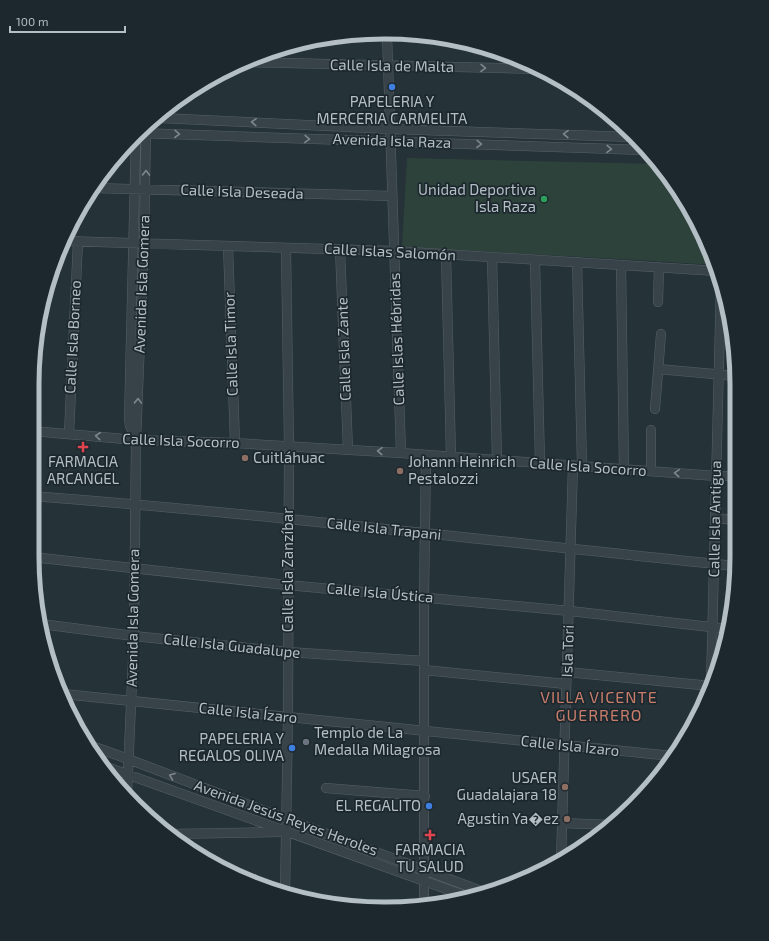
<svg xmlns="http://www.w3.org/2000/svg" width="769" height="941" font-family="'Exo 2',sans-serif">
	<style>
		.green { fill: #2e423c }
		.lines { fill: none; stroke-linecap: round; stroke-linejoin: round }
		.minor-casing { stroke: #566167; stroke-width: 10 }
		.minor { stroke: #384349; stroke-width: 9 }
		.oneway { stroke: #7c878d }
		.shop-dot { fill: #3f7fe0; stroke: #1d282e; stroke-width: 1.5 }
		.leisure-dot { fill: #2e9e5b; stroke: #1d282e; stroke-width: 1.5 }
		.health-dot { fill: #e0444e; stroke: #1d282e; stroke-width: 1.5 }
		.education-dot { fill: #8d6e63; stroke: #1d282e; stroke-width: 1.5 }
		.worship-dot { fill: #6b7280; stroke: #1d282e; stroke-width: 1.5 }
		.labels { text-anchor: middle; stroke-width: 3.5; stroke-linejoin: round; paint-order: stroke }
		.street-label { font-size: 15px; fill: #b3bec5; stroke: #1d282e }
		.poi-label { font-size: 15px; fill: #b3bec5; stroke: #1d282e; text-anchor: end }
		.neighbourhood-label { font-size: 16px; letter-spacing: 1px; fill: #c87d6b; stroke: #1d282e }
		.rim { fill: none; stroke: #b3bec5; stroke-width: 5 }
	</style>
	<rect width="100%" height="100%" fill="#253238"/>
	<!-- green -->
	<path class="green" d="M 407,158 L 658,164 L 664,170 L 701,229 L 713,261 L 713,265 L 654,261 L 402,247 Z"/>
	<g class="lines">
		<!-- minor casing -->
		<g class="minor-casing">
			<path id="minor" d="M 387,34 L 401,453
				M 246,62 L 539,69
				M 160,118 L 390,129 L 633,137
				M 138,133 L 645,150
				M 92,188 L 392,196
				M 64,241 L 394,251 L 717,271
				M 228,246 L 235,443
				M 340,249 L 348,449
				M 446,254 L 451,456
				M 492,257 L 497,460
				M 535,260 L 540,463
				M 577,262 L 582,466
				M 621,265 L 624,469
				M 658,302 L 659,267
				M 658,369 L 736,376
				M 655,409 L 661,334
				M 651,430 L 651,471
				M 32,431 L 136,440 L 235,443 L 401,453 L 716,476 L 736,476
				M 69,434 L 78,241
				M 136,439 L 130,426 L 129,419 L 136,135
				M 32,496 C 267,514 502,542 736,566
				M 715,518 L 736,520
				M 32,557 L 287,585 L 570,611 L 728,629
				M 41,624 L 134,636 L 288,652 L 424,661
				M 424,670 L 566,684
				M 567,672 L 711,686
				M 711,684 L 721,282
				M 63,694 L 672,756
				M 89,745 L 128,759 L 286,819 L 484,892
				M 104,766 L 469,897
				M 326,788 L 425,796
				M 127,795 L 134,636 L 136,440 L 144,243 L 146,127
				M 562,823 L 611,825
				M 170,834 L 280,832
				M 561,860 L 573,465
				M 285,893 L 288,717 L 289,446 L 286,248
				M 424,904 L 424,597 L 426,455"/>
		</g>
		<!-- minor -->
		<use href="#minor" class="minor"/>
	</g>
	<!-- one-way arrows -->
	<defs><path id="oneway-chevron" d="M-2-3.5L2.5 0L-2 3.5" fill="none" stroke-width="1.6" stroke-linecap="round" stroke-linejoin="round"/></defs>
	<g class="oneway">
		<use href="#oneway-chevron" transform="translate(483 68) rotate(1)"/>
		<use href="#oneway-chevron" transform="translate(254 122) rotate(-177)"/>
		<use href="#oneway-chevron" transform="translate(177 134) rotate(2)"/>
		<use href="#oneway-chevron" transform="translate(566 134) rotate(-178)"/>
		<use href="#oneway-chevron" transform="translate(307 139) rotate(2)"/>
		<use href="#oneway-chevron" transform="translate(479 144) rotate(2)"/>
		<use href="#oneway-chevron" transform="translate(609 149) rotate(2)"/>
		<use href="#oneway-chevron" transform="translate(146 173) rotate(-89)"/>
		<use href="#oneway-chevron" transform="translate(138 401) rotate(-88)"/>
		<use href="#oneway-chevron" transform="translate(98 436) rotate(-175)"/>
		<use href="#oneway-chevron" transform="translate(380 451) rotate(-177)"/>
		<use href="#oneway-chevron" transform="translate(677 473) rotate(-176)"/>
		<use href="#oneway-chevron" transform="translate(172 776) rotate(-159)"/>
	</g>
	<!-- markers -->
	<g class="shop-dot">
		<circle cx="392" cy="87" r="4"/>
		<circle cx="292" cy="748" r="4"/>
		<circle cx="429" cy="806" r="4"/>
	</g>
	<circle class="leisure-dot" cx="544" cy="199" r="4"/>
	<g class="health-dot">
		<path d="M81 441h4v4h4v4h-4v4h-4v-4h-4v-4h4z"/>
		<path d="M428 829h4v4h4v4h-4v4h-4v-4h-4v-4h4z"/>
	</g>
	<g class="education-dot">
		<circle cx="245" cy="458" r="4"/>
		<circle cx="400" cy="471" r="4"/>
		<circle cx="565" cy="787" r="4"/>
		<circle cx="567" cy="819" r="4"/>
	</g>
	<circle class="worship-dot" cx="306" cy="742" r="4"/>
	<g class="labels">
		<!-- street labels -->
		<g class="street-label">
			<text transform="translate(392 66) rotate(1)" y="5">Calle Isla de Malta</text>
			<text transform="translate(392 141) rotate(2)" y="5">Avenida Isla Raza</text>
			<text transform="translate(242 192) rotate(2)" y="5">Calle Isla Deseada</text>
			<text transform="translate(390 252) rotate(3)" y="5">Calle Islas Salomón</text>
			<text transform="translate(142 284) rotate(-88)" y="5">Avenida Isla Gomera</text>
			<text transform="translate(73 337) rotate(-87)" y="5">Calle Isla Borneo</text>
			<text transform="translate(397 339) rotate(-92)" y="5">Calle Islas Hébridas</text>
			<text transform="translate(231 344) rotate(-92)" y="5">Calle Isla Timor</text>
			<text transform="translate(344 349) rotate(-92)" y="5">Calle Isla Zante</text>
			<text transform="translate(181 441) rotate(2)" y="5">Calle Isla Socorro</text>
			<text transform="translate(588 467) rotate(4)" y="5">Calle Isla Socorro</text>
			<text transform="translate(715 519) rotate(-89)" y="5">Calle Isla Antigua</text>
			<text transform="translate(384 529) rotate(6)" y="5">Calle Isla Trapani</text>
			<text transform="translate(288 570) rotate(-90)" y="5">Calle Isla Zanzíbar</text>
			<text transform="translate(380 593) rotate(5)" y="5">Calle Isla Ústica</text>
			<text transform="translate(133 618) rotate(-89)" y="5">Avenida Isla Gomera</text>
			<text transform="translate(232 646) rotate(6)" y="5">Calle Isla Guadalupe</text>
			<text transform="translate(568 651) rotate(-88)" y="5">Isla Tori</text>
			<text transform="translate(248 713) rotate(6)" y="5">Calle Isla Ízaro</text>
			<text transform="translate(570 746) rotate(6)" y="5">Calle Isla Ízaro</text>
			<text transform="translate(286 818) rotate(20)" y="5">Avenida Jesús Reyes Heroles</text>
		</g>
		<!-- poi labels -->
		<g class="poi-label">
			<text x="392" y="107" text-anchor="middle">PAPELERIA Y<tspan x="392" dy="17">MERCERIA CARMELITA</tspan></text>
			<text x="536" y="195">Unidad Deportiva<tspan x="536" dy="17">Isla Raza</tspan></text>
			<text x="253" y="463" text-anchor="start">Cuitláhuac</text>
			<text x="83" y="467" text-anchor="middle">FARMACIA<tspan x="83" dy="17">ARCANGEL</tspan></text>
			<text x="408" y="467" text-anchor="start">Johann Heinrich<tspan x="408" dy="17">Pestalozzi</tspan></text>
			<text x="314" y="738" text-anchor="start">Templo de La<tspan x="314" dy="17">Medalla Milagrosa</tspan></text>
			<text x="284" y="744">PAPELERIA Y<tspan x="284" dy="17">REGALOS OLIVA</tspan></text>
			<text x="557" y="783">USAER<tspan x="557" dy="17">Guadalajara 18</tspan></text>
			<text x="421" y="811">EL REGALITO</text>
			<text x="559" y="824">Agustin Ya�ez</text>
			<text x="430" y="855" text-anchor="middle">FARMACIA<tspan x="430" dy="17">TU SALUD</tspan></text>
		</g>
		<!-- neighbourhood labels -->
		<g class="neighbourhood-label">
			<text x="599" y="703">VILLA VICENTE<tspan x="599" dy="18">GUERRERO</tspan></text>
		</g>
	</g>
	<!-- crop -->
	<path d="M0 0H769V941H0ZM384 39H385A345 345 0 0 1 730 384V557A345 345 0 0 1 385 902H384A345 345 0 0 1 39 557V384A345 345 0 0 1 384 39Z" fill="#1d282e" fill-rule="evenodd"/>
	<path class="rim" d="M384 39H385A345 345 0 0 1 730 384V557A345 345 0 0 1 385 902H384A345 345 0 0 1 39 557V384A345 345 0 0 1 384 39Z"/>
	<!-- scale -->
	<path d="M10 26v6h115v-6" fill="none" stroke="#b3bec5" stroke-width="2"/>
	<text x="16" y="26" font-size="12" fill="#b3bec5" stroke="#1d282e" stroke-width="3" paint-order="stroke">100 m</text>
</svg>
